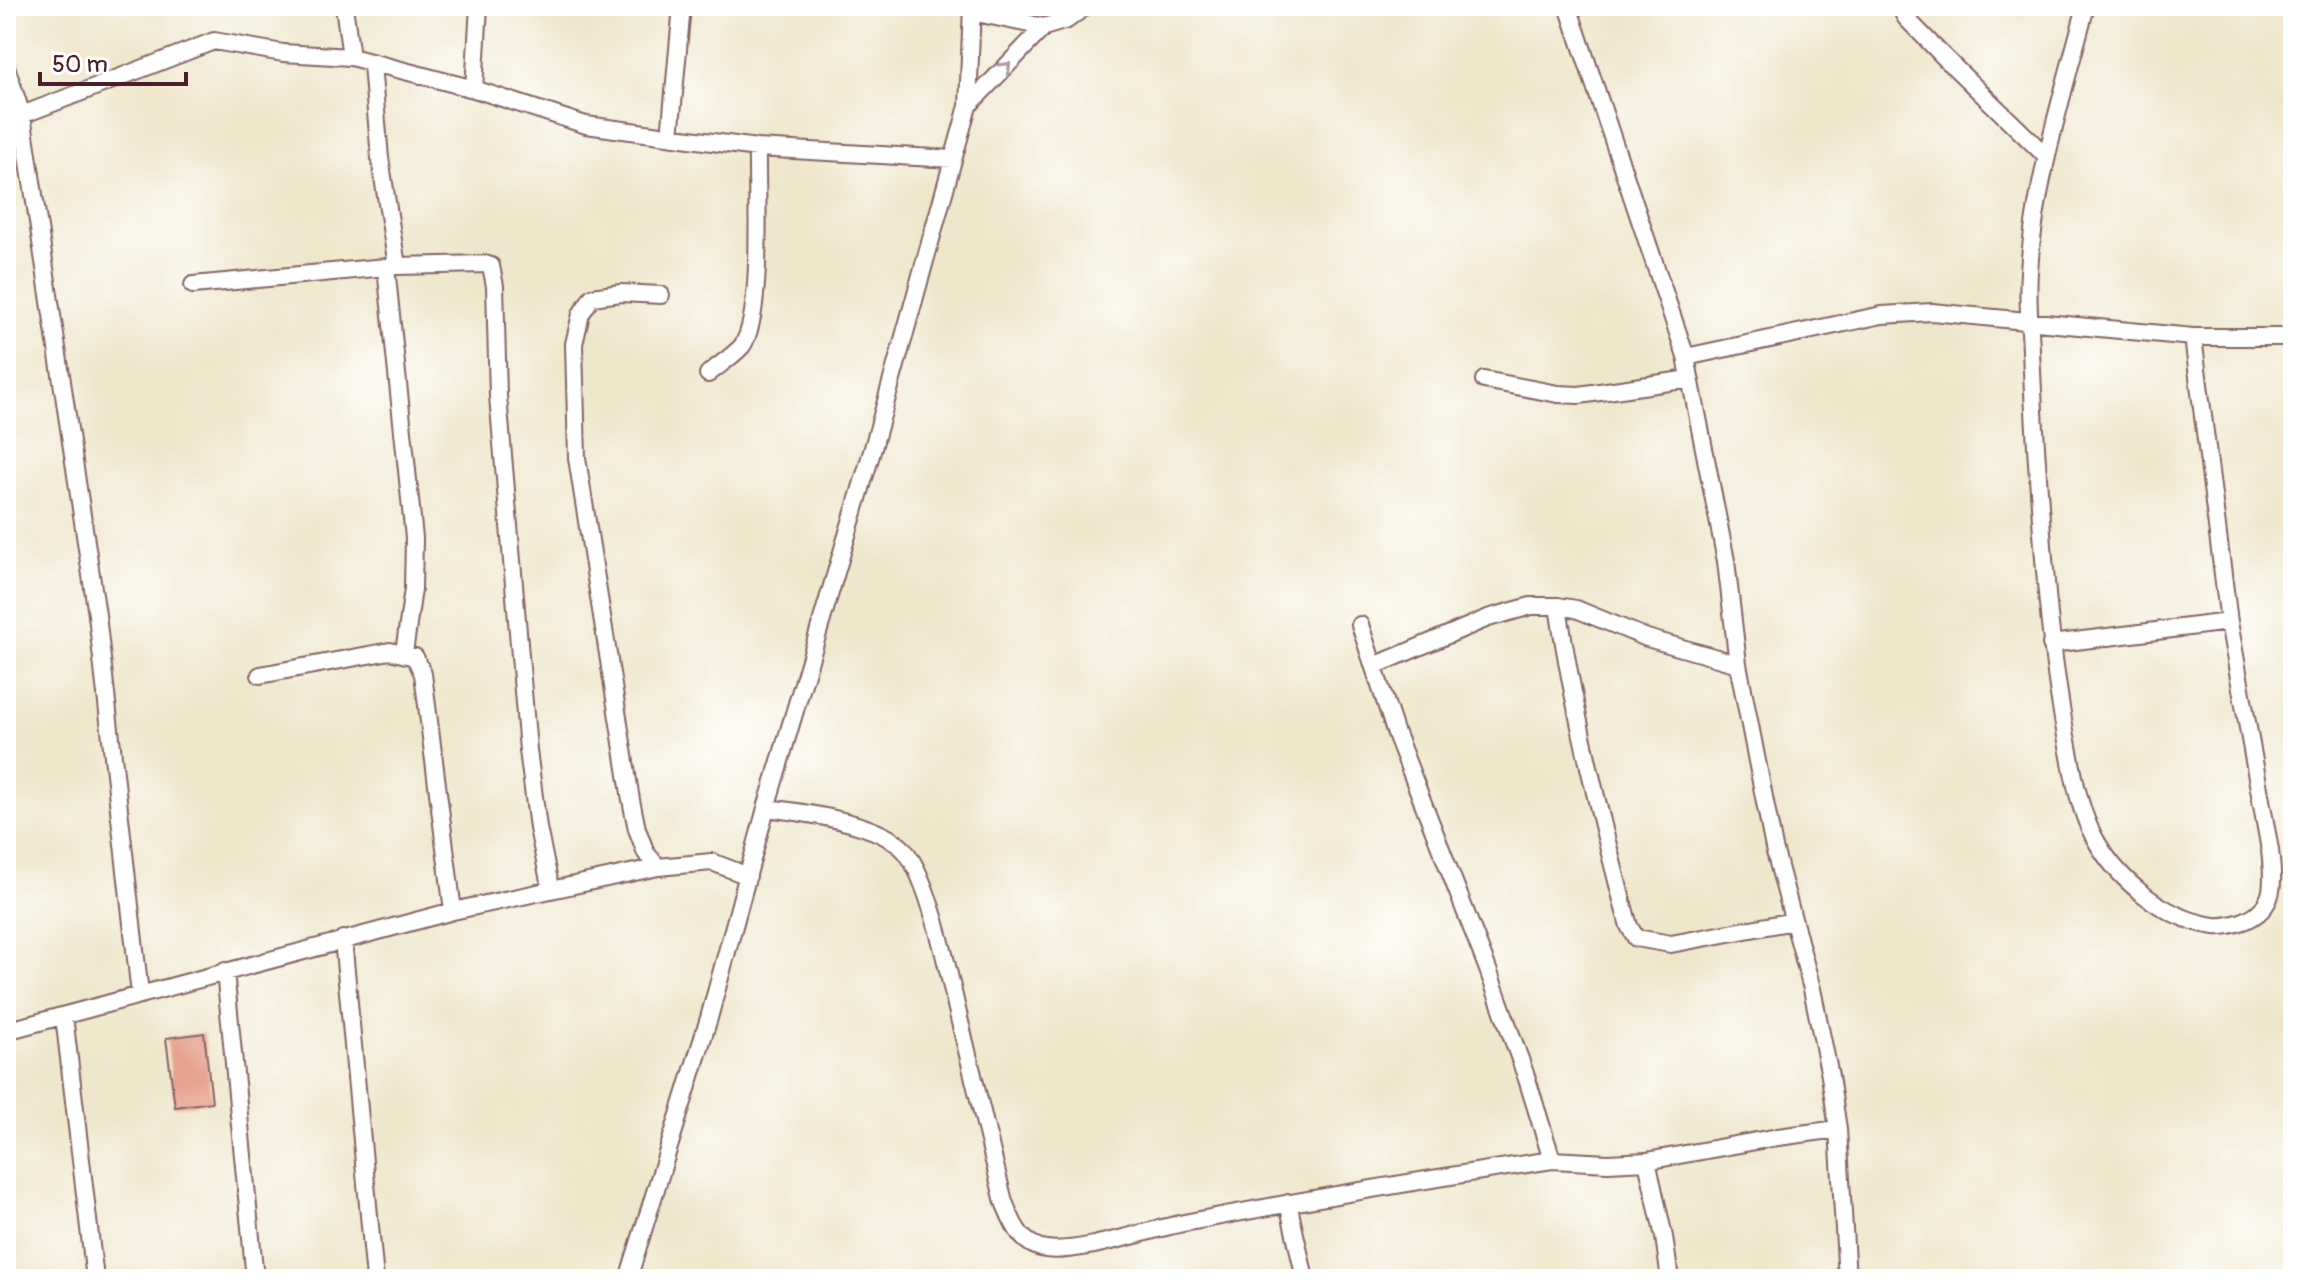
<svg xmlns="http://www.w3.org/2000/svg" width="2299" height="1285" font-family="Pangolin,sans-serif">
	<style>
		.building { fill: #e7a290 }
		.lines { fill: none; stroke-linecap: round; stroke-linejoin: round }
		.street-casing { stroke: #846563; stroke-width: 20 }
		.street { stroke: #fff; stroke-width: 16 }
		.oneway { stroke: #ae9aa0 }
	</style>
	<rect width="100%" height="100%" fill="#fff"/>
	<filter id="ink" filterUnits="userSpaceOnUse"><feTurbulence type="fractalNoise" baseFrequency=".0125" numOctaves="2"/><feDisplacementMap in="SourceGraphic" scale="16" xChannelSelector="R" yChannelSelector="G"/><feConvolveMatrix kernelMatrix="1 2 1 2 8 2 1 2 1" color-interpolation-filters="sRGB"/></filter>
	<filter id="wash" filterUnits="userSpaceOnUse"><feTurbulence type="fractalNoise" baseFrequency=".006" numOctaves="4" result="noise"/><feDisplacementMap in="SourceGraphic" scale="32" xChannelSelector="R" yChannelSelector="G"/><feGaussianBlur stdDeviation="1.8" result="paint"/><feColorMatrix in="noise" values="0 0 0 0 0 0 0 0 0 0 0 0 0 0 0 0 0 1.4 0 .05"/><feComposite in="paint" operator="in"/></filter>
	<g filter="url(#wash)">
		<rect width="100%" height="100%" fill="#efe7cb"/>
		<g id="blocks">
			<!-- building -->
			<path class="building" d="M 204,1033 L 212,1102 L 175,1107 L 166,1038 Z"/>
		</g>
	</g>
	<g filter="url(#ink)">
		<use href="#blocks" fill-opacity="0" stroke="#846563" stroke-width="2"/>
		<g class="lines">
			<!-- street casing -->
			<g class="street-casing">
				<path id="street" d="M 344,6 L 351,57
					M 1568,6 L 1686,357 L 1726,561 L 1738,664 L 1774,848 L 1812,989 L 1830,1076 L 1838,1129 L 1847,1279
					M 1899,6 L 1906,18 L 1945,58 L 2047,157
					M 2086,6 C 2064,90 2034,186 2029,272 C 2027,298 2030,325 2031,351 C 2033,393 2035,435 2038,477 C 2044,564 2050,650 2066,736 C 2072,766 2077,801 2090,829 C 2112,876 2162,919 2215,926 C 2225,927 2235,924 2244,921 C 2278,907 2273,880 2270,850 L 2229,622 L 2193,337
					M 972,12 L 1044,27 L 1067,20 L 1086,6
					M 372,65 L 380,158 L 397,266
					M 6,67 L 22,115 L 97,615 L 140,994
					M 474,89 L 479,6
					M 968,106 L 1044,27
					M 6,129 L 22,115 L 214,41 L 283,53 L 351,57 L 474,89 L 586,125 L 757,148 L 952,159
					M 670,136 L 682,6
					M 386,267 L 414,538 L 413,589 L 404,653
					M 193,285 L 397,266 L 485,264 L 491,266 L 495,286 L 498,396 L 528,750 L 538,828 L 551,890
					M 1686,357 L 1882,315 L 1932,312 L 2193,337 L 2293,337
					M 708,374 C 719,365 733,356 742,346 C 764,316 756,191 757,148
					M 1484,380 L 1558,394 L 1579,395 L 1690,379
					M 1558,606 C 1573,708 1598,808 1624,908 L 1629,926 L 1636,938 L 1671,944 L 1794,921
					M 1360,625 L 1395,731 L 1487,967 L 1527,1079 L 1552,1160 L 1608,1163 L 1647,1161 L 1778,1137 L 1838,1129
					M 2051,644 L 2229,622
					M 1374,666 L 1488,618 L 1531,606 L 1558,606 L 1576,609 L 1647,638 L 1738,664
					M 260,675 L 390,651 L 415,657 L 423,674 L 453,911
					M 766,808 C 802,812 872,822 900,846 C 928,868 950,980 959,1018 C 974,1079 989,1140 1004,1202 C 1013,1223 1020,1245 1046,1249 C 1079,1254 1147,1230 1184,1223 C 1306,1199 1429,1179 1552,1160
					M 658,867 L 646,853 L 637,829 L 631,800 L 577,458 L 574,344 L 581,314 L 592,297 L 621,293 L 661,295
					M 343,939 L 375,1279
					M 225,971 L 255,1279
					M 64,1016 L 95,1279
					M 6,1031 L 453,911 L 658,867 L 712,862 L 748,876
					M 1647,1161 L 1664,1237 L 1670,1279
					M 1288,1203 L 1305,1279
					M 628,1279 L 709,1018 L 766,808 L 873,448 L 968,106 L 972,6"/>
			</g>
			<!-- street -->
			<use href="#street" class="street"/>
		</g>
		<!-- one-way arrows -->
		<defs><path id="oneway-chevron" d="M-2-3.5L2.5 0L-2 3.5" fill="none" stroke-width="1.6" stroke-linecap="round" stroke-linejoin="round" transform="scale(2)"/></defs>
		<use class="oneway" href="#oneway-chevron" transform="translate(1006 67) rotate(-46)"/>
	</g>
	<!-- margin -->
	<rect width="2299" height="1285" fill="none" stroke="#fff" stroke-width="32"/>
	<!-- scale -->
	<path d="M40 72v12h146v-12" fill="none" stroke="#4a1f2b" stroke-width="4"/>
	<text x="52" y="72" font-size="24" fill="#4a1f2b" stroke="#ffffff" stroke-width="6" paint-order="stroke">50 m</text>
</svg>
